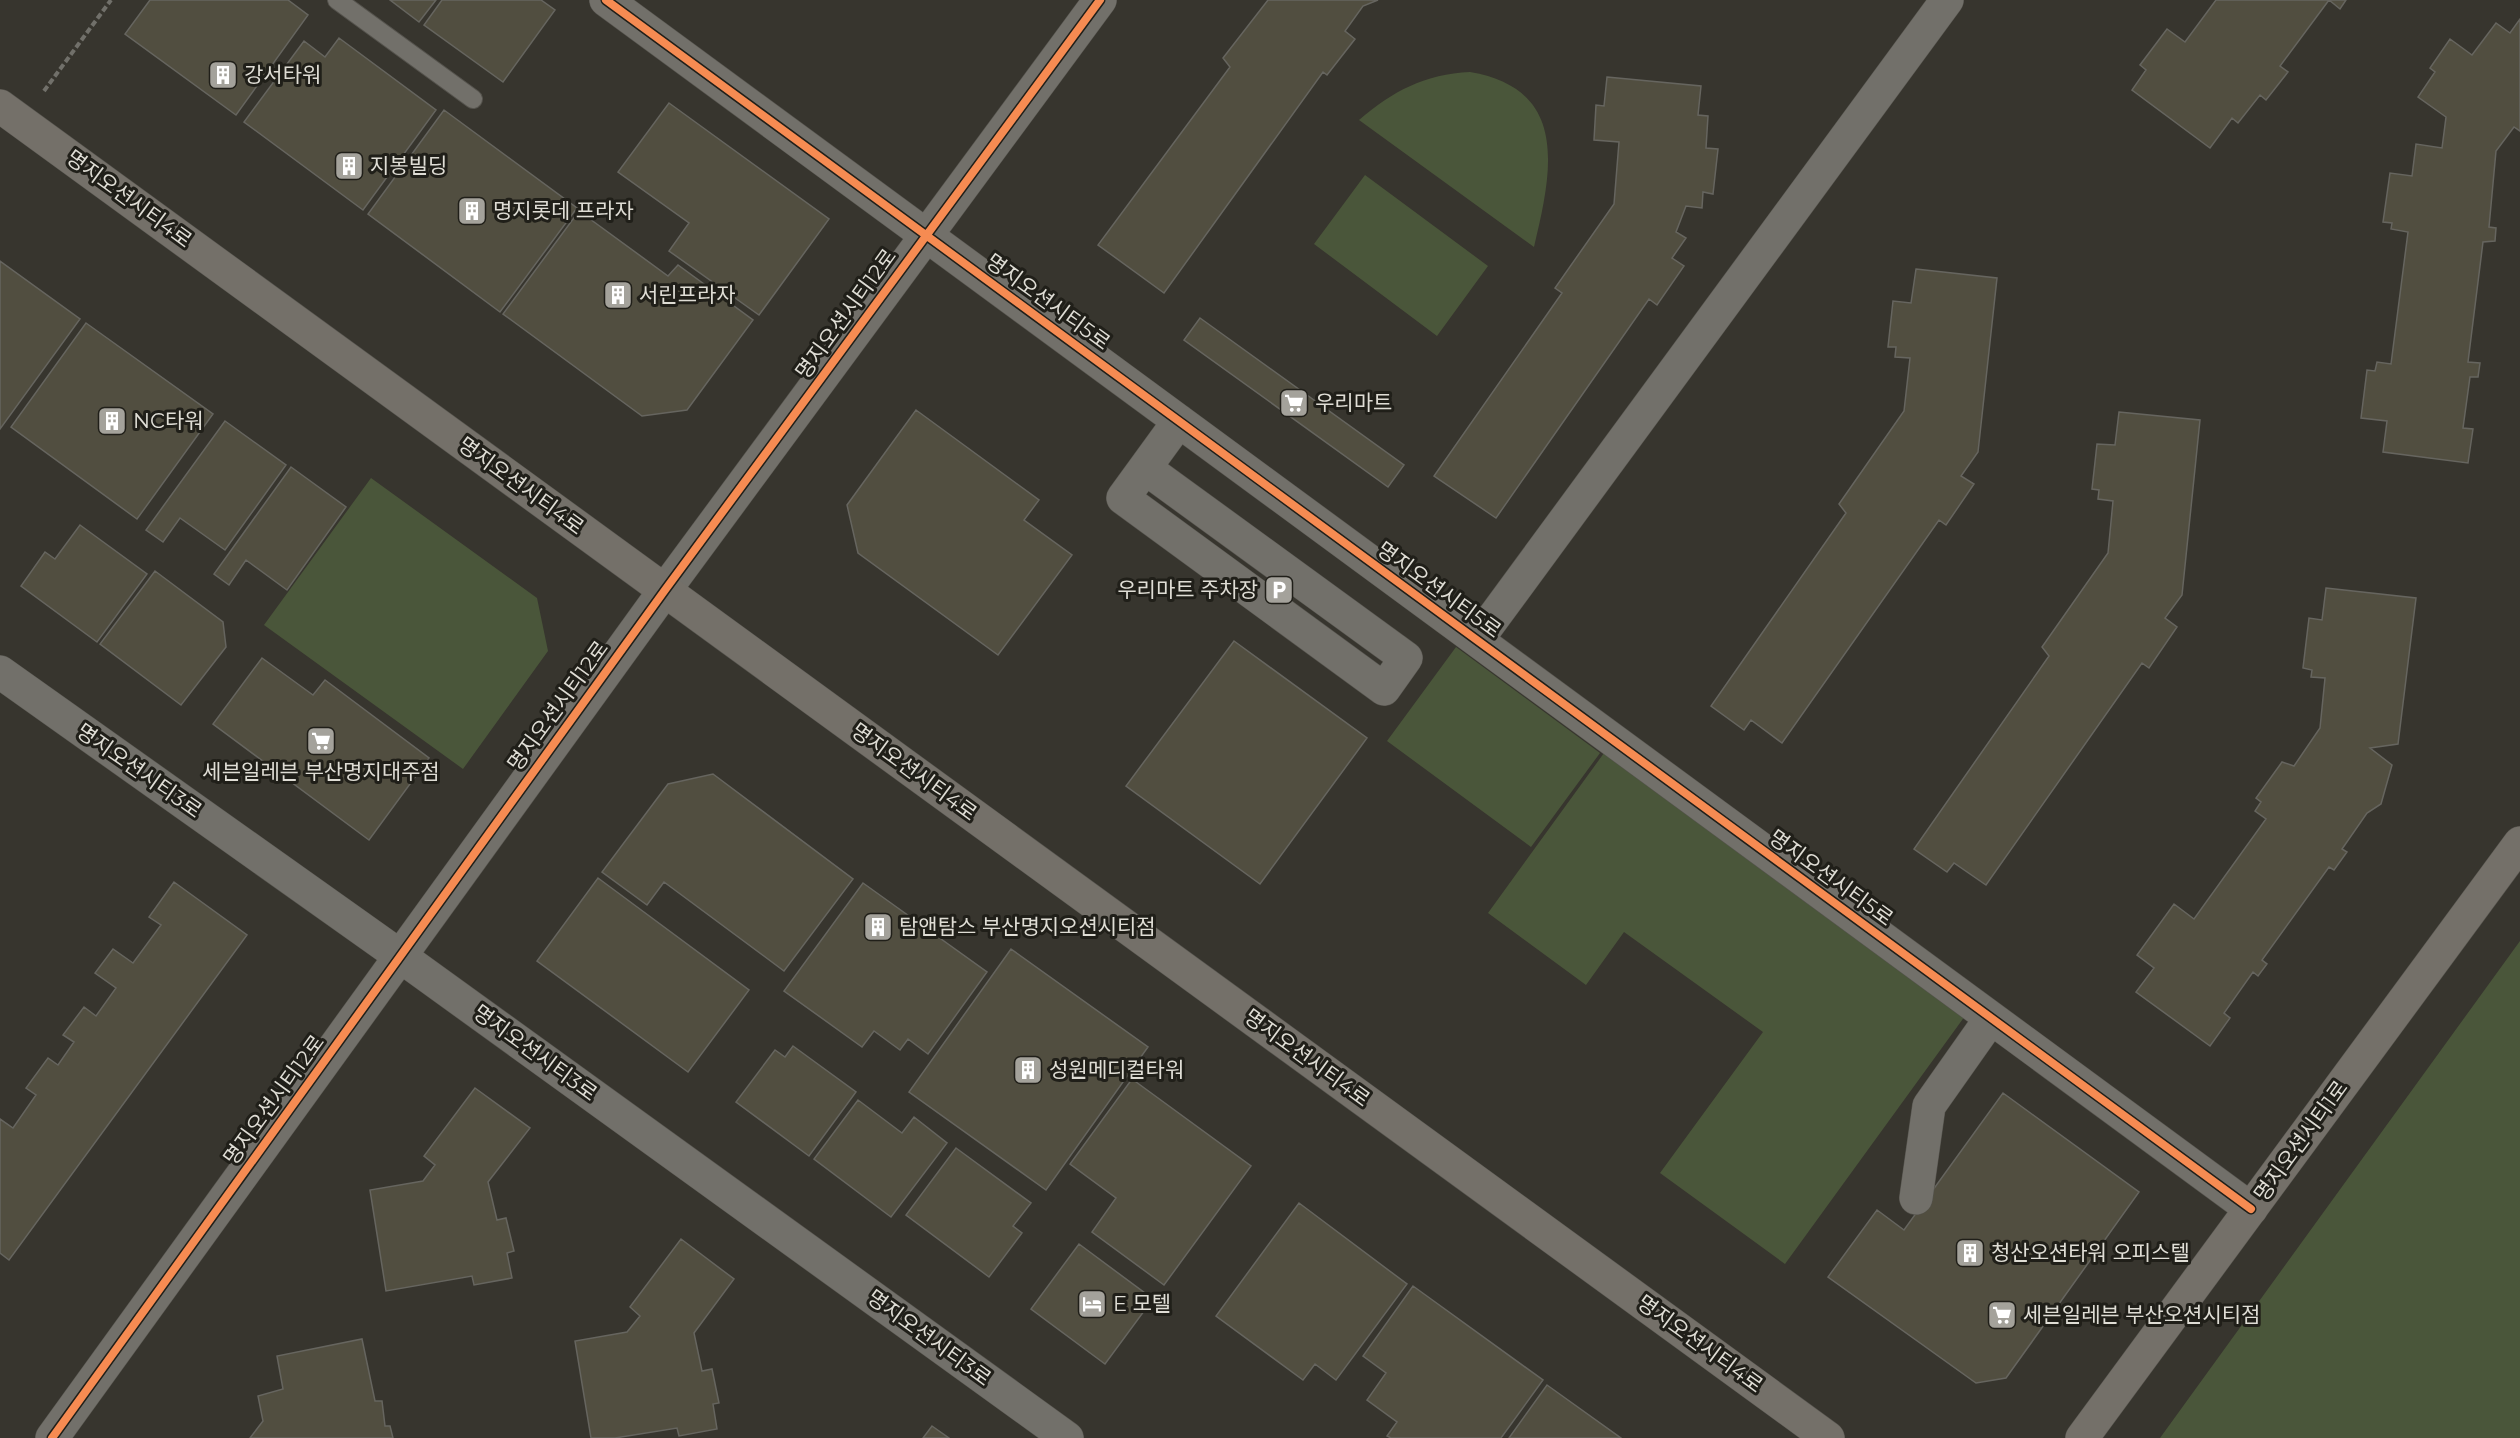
<svg xmlns="http://www.w3.org/2000/svg" width="2520" height="1438" font-family="Montserrat,'Noto Sans KR',sans-serif">
	<style>
		.green { fill: #4a563a }
		.building { fill: #514e40; stroke: #66655f; stroke-width: 1.5 }
		.lines { fill: none; stroke-linecap: round; stroke-linejoin: round }
		.service-casing { stroke: #55534d; stroke-width: 20 }
		.minor-casing { stroke: #55534d; stroke-width: 34 }
		.secondary-casing { stroke: #55534d; stroke-width: 34 }
		.path { stroke: #71706a; stroke-width: 4; stroke-dasharray: 6 3; stroke-linecap: butt }
		.service { stroke: #72706a; stroke-width: 18 }
		.minor { stroke: #72706a; stroke-width: 33 }
		.secondary { stroke: #747069; stroke-width: 33 }
		.cycleway-casing { stroke: #201f19; stroke-width: 11 }
		.cycleway { stroke: #f68b52; stroke-width: 8 }
		.labels { text-anchor: middle; stroke-width: 6; stroke-linejoin: round; paint-order: stroke }
		.poi-label { font-size: 21px; fill: #dfddd5; stroke: #201f19; text-anchor: start }
		.street-label { font-size: 21px; fill: #dfddd5; stroke: #201f19 }
	</style>
	<rect width="100%" height="100%" fill="#37352e"/>
	<!-- green -->
	<path class="green" d="M 1470,72 C 1570,89 1552,172 1534,247 L 1359,120 C 1393,91 1425,74 1470,72 Z
		M 1365,175 L 1488,266 L 1437,336 L 1314,244 Z
		M 371,478 L 537,598 L 548,651 L 463,769 L 264,625 Z
		M 1456,647 L 1600,753 L 1531,847 L 1387,741 Z
		M 1604,753 L 1965,1016 L 1785,1264 L 1660,1173 L 1763,1032 L 1624,932 L 1586,985 L 1488,913 Z
		M 2520,941 L 2520,1438 L 2160,1438 Z"/>
	<!-- building -->
	<path class="building" d="M 150,0 L 288,0 L 308,15 L 236,115 L 125,34 Z
		M 390,0 L 436,0 L 419,22 Z
		M 442,0 L 541,0 L 555,10 L 503,82 L 424,25 Z
		M 1268,0 L 1378,0 L 1363,6 L 1345,31 L 1355,39 L 1327,75 L 1323,72 L 1164,293 L 1098,245 L 1230,67 L 1223,58 Z
		M 2216,0 L 2346,0 L 2340,9 L 2329,0 L 2280,66 L 2288,72 L 2266,100 L 2260,95 L 2238,123 L 2232,118 L 2210,148 L 2132,90 L 2146,70 L 2140,65 L 2167,29 L 2185,42 Z
		M 2520,19 L 2520,131 L 2514,127 L 2496,151 L 2489,227 L 2496,228 L 2495,241 L 2483,242 L 2468,362 L 2480,363 L 2478,377 L 2470,377 L 2463,428 L 2473,429 L 2468,463 L 2383,452 L 2387,421 L 2361,418 L 2367,370 L 2375,371 L 2377,362 L 2391,364 L 2408,232 L 2391,229 L 2392,223 L 2383,222 L 2390,173 L 2412,176 L 2416,144 L 2442,148 L 2446,117 L 2418,97 L 2435,72 L 2430,68 L 2450,39 L 2472,55 L 2496,23 L 2510,33 Z
		M 339,38 L 436,110 L 363,210 L 244,122 L 304,41 L 325,57 Z
		M 1607,77 L 1701,86 L 1698,115 L 1708,116 L 1706,148 L 1718,149 L 1713,194 L 1703,192 L 1702,208 L 1686,206 L 1676,232 L 1686,238 L 1672,258 L 1684,266 L 1657,305 L 1649,299 L 1496,518 L 1434,476 L 1562,293 L 1555,288 L 1614,204 L 1619,142 L 1594,140 L 1596,105 L 1604,106 Z
		M 669,103 L 829,219 L 759,315 L 669,251 L 689,223 L 618,172 Z
		M 444,110 L 577,208 L 500,312 L 368,214 Z
		M 579,211 L 668,276 L 678,265 L 753,320 L 687,410 L 642,416 L 503,314 Z
		M 0,261 L 80,319 L 0,429 Z
		M 1916,269 L 1997,278 L 1978,452 L 1961,476 L 1974,484 L 1946,525 L 1939,520 L 1782,743 L 1751,720 L 1744,730 L 1711,706 L 1846,513 L 1839,504 L 1904,411 L 1910,358 L 1895,357 L 1896,347 L 1888,347 L 1893,301 L 1911,303 Z
		M 1200,318 L 1404,465 L 1388,487 L 1184,340 Z
		M 86,323 L 213,414 L 137,519 L 11,427 Z
		M 916,410 L 1039,500 L 1024,520 L 1072,555 L 998,655 L 858,553 L 847,505 Z
		M 2119,412 L 2200,420 L 2182,595 L 2165,618 L 2177,627 L 2149,668 L 2142,663 L 1986,885 L 1954,863 L 1947,872 L 1914,849 L 2049,656 L 2042,647 L 2108,553 L 2113,501 L 2098,499 L 2099,490 L 2092,489 L 2097,444 L 2115,445 Z
		M 225,421 L 286,465 L 225,550 L 180,518 L 163,542 L 146,530 Z
		M 291,467 L 346,507 L 287,590 L 246,560 L 229,585 L 214,574 Z
		M 80,525 L 147,574 L 97,642 L 21,586 L 45,552 L 55,559 Z
		M 155,571 L 223,622 L 226,647 L 181,705 L 100,644 Z
		M 2326,588 L 2416,598 L 2398,744 L 2370,748 L 2392,765 L 2381,804 L 2367,813 L 2342,849 L 2347,852 L 2334,870 L 2329,867 L 2262,960 L 2267,964 L 2258,976 L 2253,972 L 2224,1013 L 2230,1018 L 2210,1046 L 2136,992 L 2154,968 L 2137,955 L 2174,904 L 2194,919 L 2266,819 L 2255,811 L 2261,802 L 2256,798 L 2282,762 L 2294,766 L 2320,728 L 2325,678 L 2311,677 L 2312,670 L 2303,668 L 2309,618 L 2322,620 Z
		M 1234,641 L 1367,738 L 1260,884 L 1126,786 Z
		M 262,658 L 313,695 L 325,680 L 429,758 L 369,840 L 213,724 Z
		M 713,774 L 853,879 L 784,971 L 664,882 L 647,905 L 602,872 L 668,784 Z
		M 598,878 L 749,990 L 688,1072 L 537,961 Z
		M 174,882 L 247,935 L 9,1260 L 0,1253 L 0,1119 L 13,1128 L 36,1095 L 26,1088 L 48,1058 L 58,1065 L 74,1042 L 63,1035 L 84,1007 L 96,1016 L 116,988 L 95,973 L 113,949 L 133,963 L 161,925 L 149,917 Z
		M 863,883 L 987,972 L 928,1054 L 908,1039 L 900,1050 L 874,1031 L 862,1047 L 784,991 Z
		M 1011,949 L 1148,1047 L 1046,1190 L 909,1092 Z
		M 793,1046 L 856,1092 L 809,1156 L 736,1102 L 775,1050 L 785,1057 Z
		M 1132,1079 L 1251,1166 L 1164,1285 L 1092,1232 L 1116,1198 L 1070,1164 Z
		M 475,1088 L 530,1128 L 488,1182 L 497,1220 L 506,1218 L 514,1251 L 507,1253 L 512,1278 L 474,1285 L 472,1276 L 386,1291 L 370,1190 L 423,1181 L 435,1165 L 424,1156 Z
		M 2003,1093 L 2139,1192 L 2006,1378 L 1976,1383 L 1828,1277 L 1877,1210 L 1904,1230 Z
		M 858,1100 L 902,1133 L 914,1117 L 947,1143 L 891,1217 L 814,1159 Z
		M 956,1148 L 1031,1203 L 1013,1226 L 1022,1233 L 989,1277 L 906,1215 Z
		M 1299,1203 L 1407,1284 L 1336,1380 L 1315,1364 L 1303,1380 L 1216,1316 Z
		M 681,1239 L 734,1279 L 694,1333 L 702,1371 L 712,1369 L 719,1403 L 713,1404 L 717,1429 L 679,1436 L 677,1428 L 615,1438 L 591,1438 L 575,1341 L 627,1332 L 640,1316 L 630,1307 Z
		M 1079,1244 L 1153,1299 L 1105,1364 L 1031,1309 Z
		M 1413,1286 L 1543,1380 L 1501,1438 L 1391,1438 L 1387,1436 L 1397,1422 L 1367,1400 L 1386,1373 L 1363,1356 Z
		M 362,1339 L 375,1401 L 382,1401 L 385,1426 L 390,1426 L 393,1438 L 250,1438 L 263,1421 L 258,1396 L 283,1389 L 277,1356 Z
		M 1547,1385 L 1621,1438 L 1509,1438 Z
		M 932,1426 L 949,1438 L 923,1438 Z"/>
	<g class="lines">
		<!-- service casing -->
		<g class="service-casing">
			<path id="service" d="M 337,0 L 473,99"/>
		</g>
		<!-- minor casing -->
		<g class="minor-casing">
			<path id="minor" d="M 606,0 L 2251,1209
				M 1145,468 L 1406,658 L 1384,689 L 1123,498 L 1179,421
				M 1477,640 L 1947,0
				M 0,672 L 400,956 L 1067,1438
				M 1916,1198 L 1929,1106 L 1991,1018
				M 52,1438 L 665,590 L 1100,0"/>
		</g>
		<!-- secondary casing -->
		<g class="secondary-casing">
			<path id="secondary" d="M 0,106 L 1828,1438
				M 2082,1438 L 2520,843"/>
		</g>
		<!-- path -->
		<path class="path" d="M 44,91 L 111,0"/>
		<!-- service -->
		<use href="#service" class="service"/>
		<!-- minor -->
		<use href="#minor" class="minor"/>
		<!-- secondary -->
		<use href="#secondary" class="secondary"/>
		<!-- cycleway casing -->
		<g class="cycleway-casing">
			<path id="cycleway" d="M 606,0 L 2251,1209
				M 52,1438 L 665,590 L 1100,0"/>
		</g>
		<!-- cycleway -->
		<use href="#cycleway" class="cycleway"/>
	</g>
	<!-- icons -->
	<defs>
		<g id="building-square" transform="scale(1.5)"><rect x="-9" y="-9" width="18" height="18" rx="4" fill="#a4a29b" stroke="#201f19"/><path d="M-4-6H4V6H1V3H-1V6H-4ZM-2.5-4.3h1.7v1.8h-1.7ZM.8-4.3h1.7v1.8H.8ZM-2.5-1h1.7V.8h-1.7ZM.8-1h1.7V.8H.8Z" fill="#fff"/></g>
		<g id="supermarket-square" transform="scale(1.5)"><rect x="-9" y="-9" width="18" height="18" rx="4" fill="#a4a29b" stroke="#201f19"/><path d="M-6-5.5h2.5l.6 2H6L4.5 2H-2.5L-4.4-4H-6ZM-1.5 3.2a1.3 1.3 0 1 0 .1 0ZM3 3.2a1.3 1.3 0 1 0 .1 0Z" fill="#fff"/></g>
		<g id="parking-square" transform="scale(1.5)"><rect x="-9" y="-9" width="18" height="18" rx="4" fill="#a4a29b" stroke="#201f19"/><path d="M-3.5-5.5H1a3.5 3.5 0 0 1 0 7H-1V5.5H-3.5ZM-1-3.4V-.6H.8a1.4 1.4 0 0 0 0-2.8Z" fill="#fff"/></g>
		<g id="hotel-square" transform="scale(1.5)"><rect x="-9" y="-9" width="18" height="18" rx="4" fill="#a4a29b" stroke="#201f19"/><path d="M-6-4.5h1.5V1H6V5H4.5V3h-9V5H-6ZM-4 0a1.8 1.8 0 1 1 3.6 0ZM.5 0V-2.5h3Q6-2.5 6 0Z" fill="#fff"/></g>
	</defs>
	<g fill-rule="evenodd">
		<use href="#building-square" x="223" y="75"/>
		<use href="#building-square" x="349" y="166"/>
		<use href="#building-square" x="472" y="211"/>
		<use href="#building-square" x="618" y="295"/>
		<use href="#supermarket-square" x="1294" y="403"/>
		<use href="#building-square" x="112" y="421"/>
		<use href="#parking-square" x="1279" y="590"/>
		<use href="#supermarket-square" x="321" y="741"/>
		<use href="#building-square" x="878" y="927"/>
		<use href="#building-square" x="1028" y="1070"/>
		<use href="#building-square" x="1970" y="1253"/>
		<use href="#hotel-square" x="1092" y="1304"/>
		<use href="#supermarket-square" x="2002" y="1315"/>
	</g>
	<g class="labels">
		<!-- poi labels -->
		<g class="poi-label">
			<text x="244" y="82">강서타워</text>
			<text x="370" y="173">지봉빌딩</text>
			<text x="493" y="218">명지롯데 프라자</text>
			<text x="639" y="302">서린프라자</text>
			<text x="1315" y="410">우리마트</text>
			<text x="133" y="428">NC타워</text>
			<text x="1258" y="597" text-anchor="end">우리마트 주차장</text>
			<text x="321" y="779" text-anchor="middle">세븐일레븐 부산명지대주점</text>
			<text x="899" y="934">탐앤탐스 부산명지오션시티점</text>
			<text x="1049" y="1077">성원메디컬타워</text>
			<text x="1991" y="1260">청산오션타워 오피스텔</text>
			<text x="1113" y="1311">E 모텔</text>
			<text x="2023" y="1322">세븐일레븐 부산오션시티점</text>
		</g>
		<!-- street labels -->
		<g class="street-label">
			<text transform="translate(129 199) rotate(36)" y="7">명지오션시티4로</text>
			<text transform="translate(1048 302) rotate(36)" y="7">명지오션시티5로</text>
			<text transform="translate(846 314) rotate(-54)" y="7">명지오션시티12로</text>
			<text transform="translate(521 486) rotate(36)" y="7">명지오션시티4로</text>
			<text transform="translate(1439 590) rotate(36)" y="7">명지오션시티5로</text>
			<text transform="translate(558 706) rotate(-54)" y="7">명지오션시티12로</text>
			<text transform="translate(139 771) rotate(35)" y="7">명지오션시티3로</text>
			<text transform="translate(914 772) rotate(36)" y="7">명지오션시티4로</text>
			<text transform="translate(1831 878) rotate(36)" y="7">명지오션시티5로</text>
			<text transform="translate(535 1053) rotate(36)" y="7">명지오션시티3로</text>
			<text transform="translate(1307 1058) rotate(36)" y="7">명지오션시티4로</text>
			<text transform="translate(274 1100) rotate(-54)" y="7">명지오션시티12로</text>
			<text transform="translate(2301 1141) rotate(-54)" y="7">명지오션시티1로</text>
			<text transform="translate(929 1338) rotate(36)" y="7">명지오션시티3로</text>
			<text transform="translate(1700 1344) rotate(36)" y="7">명지오션시티4로</text>
		</g>
	</g>
</svg>
